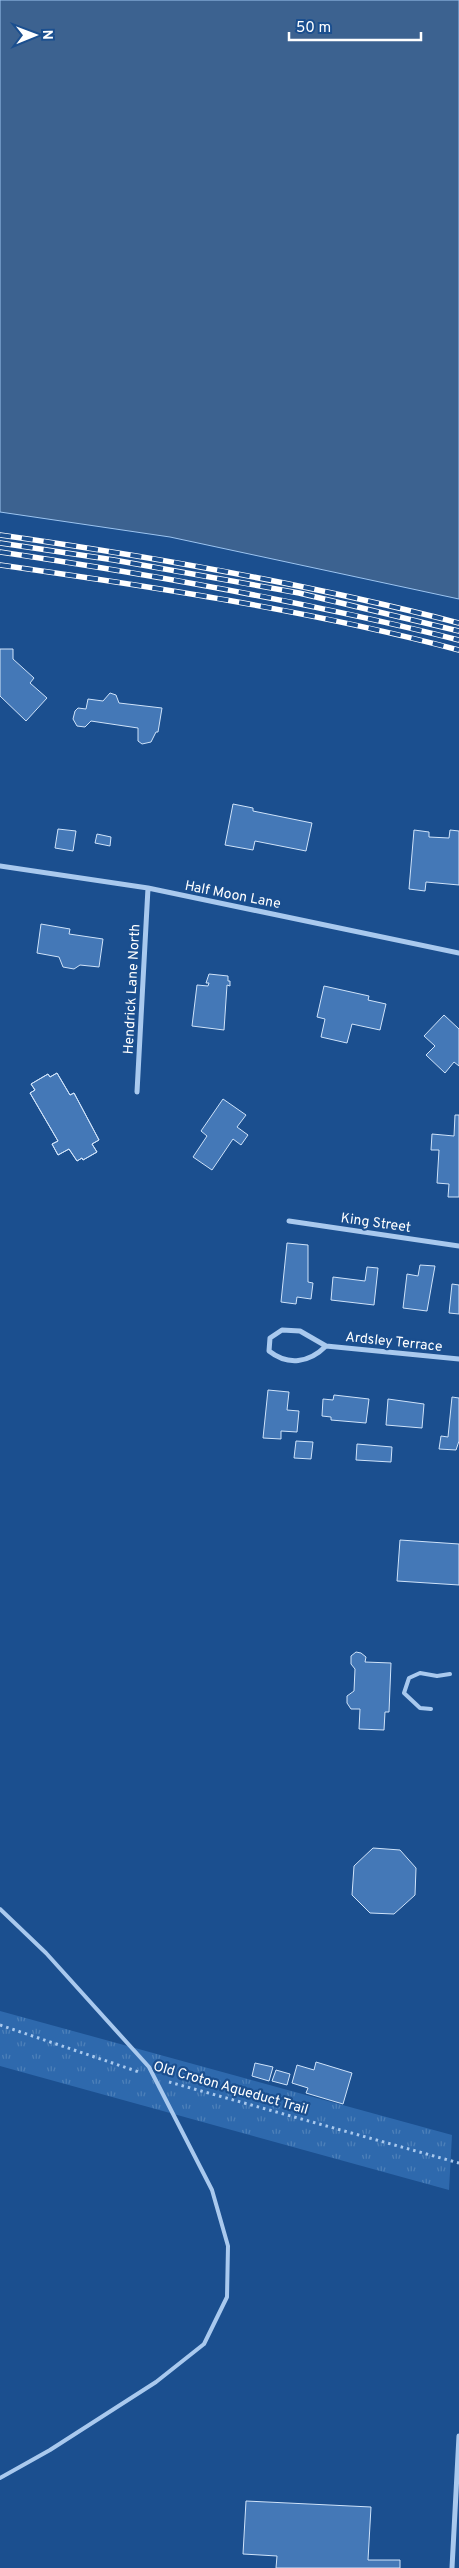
<svg xmlns="http://www.w3.org/2000/svg" width="459" height="2568" font-family="Overpass,sans-serif">
	<style>
		.grass { fill: url(#grass-tufts) }
		.water { fill: #3c6290; stroke: #9cc4f0 }
		.building { fill: #4478b7; stroke: #cfe3fa }
		.lines { fill: none; stroke-linecap: round; stroke-linejoin: round }
		.path { stroke: #a9c9ee; stroke-width: 3; stroke-dasharray: 2.5 4; stroke-linecap: butt }
		.lane { stroke: #a9c9ee; stroke-width: 4 }
		.street { stroke: #a9c9ee; stroke-width: 5 }
		.rail-casing { stroke: #fff; stroke-width: 5.5 }
		.rail { stroke: #1b4f8f; stroke-width: 4; stroke-dasharray: 11; stroke-linecap: butt }
		.labels { text-anchor: middle; stroke-width: 4.5; stroke-linejoin: round; paint-order: stroke }
		.street-label { font-size: 14px; fill: #fff; stroke: #1b4f8f }
	</style>
	<defs>
		<pattern id="grass-tufts" width="24" height="20" patternUnits="userSpaceOnUse" patternTransform="scale(1.25)"><rect width="24" height="20" fill="#2e69ad"/><path d="M3 7l-1-3M5 7V3M7 7l1-3M15 17l-1-3M17 17v-4M19 17l1-3" fill="none" stroke="#4d80b9"/></pattern>
	</defs>
	<rect width="100%" height="100%" fill="#1b4f8f"/>
	<!-- grass -->
	<path class="grass" d="M 0,2011 L 452,2135 L 449,2190 L 0,2066 Z"/>
	<!-- water -->
	<path class="water" d="M 0,0 L 459,0 L 459,599 L 170,537 L 0,512 Z"/>
	<!-- building -->
	<path class="building" d="M 0,649 L 13,649 L 13,659 L 34,678 L 30,683 L 47,698 L 26,721 L 0,696 Z
		M 110,693 L 116,695 L 119,703 L 162,708 L 158,732 L 156,732 L 151,742 L 142,744 L 138,741 L 138,728 L 91,721 L 85,727 L 77,726 L 73,719 L 75,711 L 78,708 L 86,709 L 88,699 L 103,701 Z
		M 233,804 L 253,808 L 253,811 L 312,823 L 306,851 L 255,841 L 253,850 L 225,845 Z
		M 58,829 L 76,831 L 73,851 L 55,848 Z
		M 414,830 L 429,832 L 429,837 L 449,838 L 450,830 L 459,831 L 459,885 L 426,882 L 425,891 L 409,889 Z
		M 97,834 L 111,837 L 110,846 L 95,843 Z
		M 41,924 L 70,929 L 69,934 L 103,939 L 99,967 L 80,965 L 74,969 L 63,967 L 59,957 L 37,953 Z
		M 209,974 L 228,976 L 228,981 L 230,981 L 230,986 L 227,985 L 224,1030 L 192,1026 L 197,985 L 208,986 L 209,983 L 206,983 Z
		M 324,986 L 369,996 L 368,1000 L 386,1004 L 380,1030 L 352,1024 L 347,1043 L 321,1037 L 325,1019 L 317,1017 Z
		M 444,1015 L 459,1029 L 459,1066 L 454,1062 L 445,1073 L 426,1055 L 435,1046 L 424,1036 Z
		M 57,1073 L 70,1095 L 74,1093 L 99,1140 L 92,1144 L 97,1152 L 83,1160 L 82,1158 L 77,1161 L 69,1149 L 58,1155 L 52,1144 L 58,1141 L 30,1093 L 35,1090 L 31,1084 L 48,1074 L 50,1077 Z
		M 57,1073 L 70,1095 L 74,1093 L 99,1140 L 92,1144 L 97,1152 L 83,1160 L 82,1158 L 77,1161 L 69,1149 L 58,1155 L 52,1144 L 58,1141 L 30,1093 L 35,1090 L 31,1084 L 48,1074 L 50,1077 Z
		M 223,1099 L 246,1115 L 237,1127 L 248,1135 L 241,1145 L 233,1139 L 212,1170 L 193,1157 L 207,1136 L 201,1131 Z
		M 455,1115 L 459,1115 L 459,1197 L 448,1197 L 449,1184 L 437,1183 L 439,1150 L 431,1150 L 432,1134 L 454,1136 Z
		M 287,1243 L 308,1245 L 308,1282 L 313,1283 L 311,1299 L 297,1297 L 296,1304 L 281,1302 Z
		M 420,1265 L 435,1266 L 427,1311 L 403,1308 L 407,1274 L 418,1276 Z
		M 367,1267 L 378,1268 L 374,1305 L 331,1300 L 333,1277 L 365,1281 Z
		M 452,1284 L 459,1285 L 459,1314 L 449,1313 Z
		M 268,1390 L 289,1392 L 287,1410 L 299,1411 L 297,1432 L 281,1431 L 281,1439 L 263,1438 Z
		M 334,1395 L 369,1399 L 366,1423 L 331,1420 L 331,1417 L 322,1416 L 323,1399 L 333,1400 Z
		M 452,1397 L 459,1398 L 459,1441 L 456,1450 L 439,1449 L 441,1436 L 448,1437 Z
		M 388,1399 L 424,1404 L 422,1428 L 386,1425 Z
		M 296,1441 L 313,1442 L 311,1459 L 294,1458 Z
		M 357,1444 L 392,1447 L 391,1462 L 356,1460 Z
		M 400,1540 L 459,1544 L 459,1585 L 397,1581 Z
		M 356,1652 L 361,1653 L 366,1657 L 365,1662 L 391,1663 L 389,1712 L 385,1712 L 384,1730 L 359,1729 L 360,1709 L 351,1709 L 347,1703 L 347,1696 L 354,1691 L 355,1669 L 351,1664 L 351,1656 Z
		M 373,1848 L 400,1850 L 416,1868 L 415,1895 L 394,1914 L 370,1913 L 352,1895 L 354,1866 Z
		M 316,2062 L 352,2073 L 343,2104 L 306,2093 L 308,2088 L 292,2083 L 297,2065 L 314,2070 Z
		M 255,2063 L 273,2067 L 269,2081 L 252,2076 Z
		M 276,2070 L 290,2074 L 287,2085 L 272,2081 Z
		M 246,2501 L 371,2507 L 368,2560 L 400,2560 L 400,2568 L 276,2568 L 277,2556 L 243,2554 Z"/>
	<g class="lines">
		<!-- path -->
		<path class="path" d="M 0,2025 L 139,2072
			M 169,2082 L 459,2163"/>
		<!-- lane -->
		<path class="lane" d="M 431,1709 L 420,1708 L 404,1693 L 409,1678 L 420,1673 L 437,1676 L 450,1674
			M 0,1909 L 46,1953 L 149,2067 L 212,2190 L 228,2246 L 227,2297 L 204,2344 L 156,2382 L 50,2450 L 0,2478"/>
		<!-- street -->
		<path class="street" d="M 0,866 L 148,888 L 459,953
			M 137,1092 L 148,888
			M 289,1221 L 459,1246
			M 326,1346 C 309,1363 288,1366 269,1351 L 270,1338 L 282,1330 L 300,1331 L 326,1346 L 459,1359
			M 452,2568 L 459,2436"/>
		<!-- rail casing -->
		<g class="rail-casing">
			<path id="rail" d="M 0,535 C 155,557 308,584 459,623
				M 0,543 L 114,560 L 299,593 L 459,631
				M 0,552 C 154,575 308,602 459,640
				M 0,565 C 154,587 308,610 459,650"/>
		</g>
		<!-- rail -->
		<use href="#rail" class="rail"/>
	</g>
	<g class="labels">
		<!-- street labels -->
		<g class="street-label">
			<text transform="translate(233 894) rotate(11)" y="5">Half Moon Lane</text>
			<text transform="translate(131 989) rotate(-87)" y="5">Hendrick Lane North</text>
			<text transform="translate(376 1222) rotate(8)" y="5">King Street</text>
			<text transform="translate(394 1341) rotate(6)" y="5">Ardsley Terrace</text>
			<text transform="translate(231 2087) rotate(16)" y="5">Old Croton Aqueduct Trail</text>
		</g>
	</g>
	<!-- north arrow -->
	<g transform="translate(35 35) rotate(89)" stroke="#1b4f8f" stroke-width="4" paint-order="stroke">
	<path d="M0-4L9 19L0 12L-9 19Z" fill="#ffffff"/>
	<text y="-8" font-size="14" font-weight="bold" text-anchor="middle" fill="#ffffff">N</text>
	</g>
	<!-- scale -->
	<path d="M289 32v8h132v-8" fill="none" stroke="#ffffff" stroke-width="2.5"/>
	<text x="296" y="32" font-size="15" fill="#ffffff" stroke="#1b4f8f" stroke-width="4" paint-order="stroke">50 m</text>
</svg>
